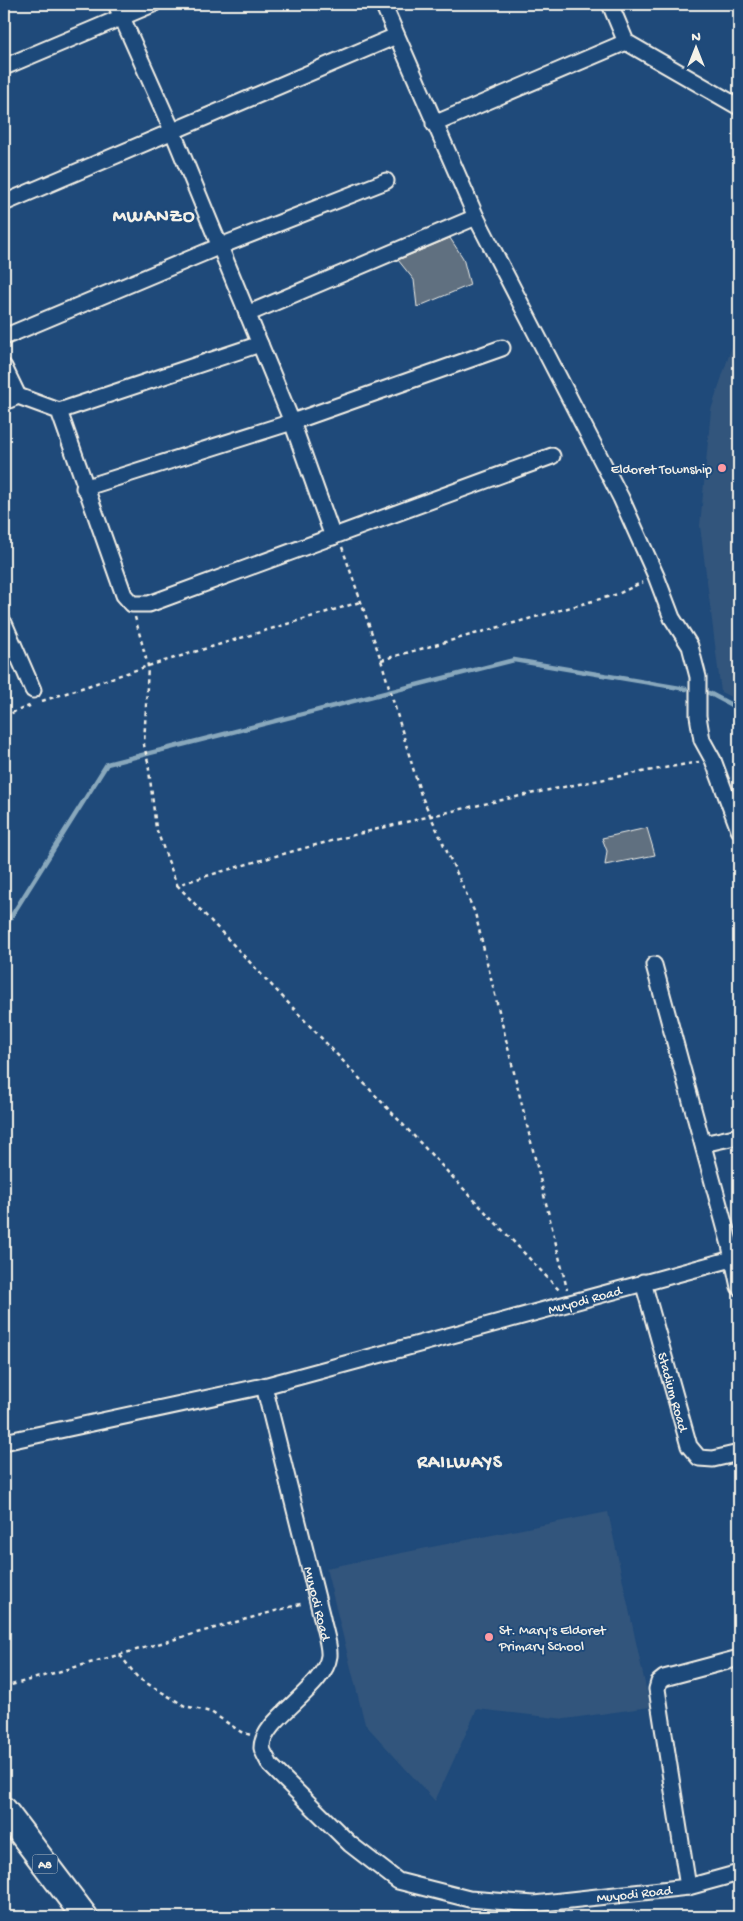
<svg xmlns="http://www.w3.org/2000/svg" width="743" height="1921" font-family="'Gochi Hand',sans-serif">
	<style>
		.built { fill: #32557c }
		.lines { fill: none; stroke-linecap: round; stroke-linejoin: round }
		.stream { stroke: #89a8bc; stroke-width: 4.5 }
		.building { fill: #607080; stroke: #f4f1e8 }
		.minor-casing { stroke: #f4f1e8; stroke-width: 19 }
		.trunk-casing { stroke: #f4f1e8; stroke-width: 29 }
		.path { stroke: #f4f1e8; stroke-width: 2.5; stroke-dasharray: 4 4; stroke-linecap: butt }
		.minor { stroke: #1f4a7a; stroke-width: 15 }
		.trunk { stroke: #1f4a7a; stroke-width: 25 }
		.poi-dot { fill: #ff9aa2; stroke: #1f4a7a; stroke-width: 2 }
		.labels { text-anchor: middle; stroke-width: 4; stroke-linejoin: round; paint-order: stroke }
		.shield { fill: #1f4a7a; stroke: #b4bfc7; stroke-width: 1 }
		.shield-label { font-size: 12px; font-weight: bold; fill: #f4f1e8 }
		.poi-label { font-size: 14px; fill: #f4f1e8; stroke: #1f4a7a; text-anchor: end }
		.street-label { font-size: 14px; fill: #f4f1e8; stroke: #1f4a7a }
		.district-label { font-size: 19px; font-weight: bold; letter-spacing: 1px; fill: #f4f1e8; stroke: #1f4a7a }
	</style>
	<rect width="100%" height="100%" fill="#1f4a7a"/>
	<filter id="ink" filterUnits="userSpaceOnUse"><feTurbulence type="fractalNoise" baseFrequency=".02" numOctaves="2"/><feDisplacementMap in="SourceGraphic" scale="10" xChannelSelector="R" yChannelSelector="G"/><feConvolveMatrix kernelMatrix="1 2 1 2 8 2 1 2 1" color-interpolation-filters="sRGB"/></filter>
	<g filter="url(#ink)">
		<!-- built -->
		<path class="built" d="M 739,325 L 739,701 L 721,692 L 700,526 L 711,410 Z
			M 608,1512 L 650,1707 L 565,1719 L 477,1709 L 435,1801 L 365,1724 L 326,1568 Z"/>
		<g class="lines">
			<!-- stream -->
			<path class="stream" d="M 709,693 L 739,709
				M 4,928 L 107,764 L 514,660 L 686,689"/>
		</g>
		<!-- building -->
		<path class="building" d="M 450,238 L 463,258 L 470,285 L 417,307 L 414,280 L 398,260 Z
			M 647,828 L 655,855 L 605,865 L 607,851 L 602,838 Z"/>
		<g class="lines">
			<!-- minor casing -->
			<g class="minor-casing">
				<g id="minor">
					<path d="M 116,4 L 172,130 L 292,422 L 333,537"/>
					<path d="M 383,4 L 476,217 L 621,498 L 656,576 L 672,618 L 690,646 L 698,677 L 698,716 L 702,740 L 713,760 L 739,830"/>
					<path d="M 610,4 L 626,42 L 739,107"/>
					<path d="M 4,67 L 153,4"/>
					<path d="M 434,124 L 626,42"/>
					<path d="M 4,203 L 396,36"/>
					<path d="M 247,314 L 476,217"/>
					<path d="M 4,337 L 218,247 L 386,181"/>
					<path d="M 4,367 L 18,396 L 4,402"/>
					<path d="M 18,396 L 59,411 L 124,595 L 132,604 L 149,604 L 552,456"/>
					<path d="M 59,411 L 260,344"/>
					<path d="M 84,488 L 292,422 L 502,348"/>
					<path d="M 4,623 L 33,690"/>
					<path d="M 654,965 L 730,1245 L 739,1287"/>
					<path d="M 703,1144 L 739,1136"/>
					<path id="s1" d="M 643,1282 L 689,1446 L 699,1458 L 713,1459 L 739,1453"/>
					<path id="s2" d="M 264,1386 L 322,1618 C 324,1629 330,1645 329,1656 C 325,1688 261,1720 262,1748 C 263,1753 268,1760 270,1765 L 350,1844 L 398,1881 L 469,1899 L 534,1904 L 688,1887 L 739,1873"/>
					<path id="s3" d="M 4,1442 L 264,1386 L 732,1259"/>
					<path d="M 688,1887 L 657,1689 L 659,1682 L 664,1678 L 739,1658"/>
				</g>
			</g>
			<!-- trunk casing -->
			<g class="trunk-casing">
				<path id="trunk" d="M 4,1810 L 85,1917"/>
			</g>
			<!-- path -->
			<path class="path" d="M 342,547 L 381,660 L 421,795 L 475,913 L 567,1289
				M 135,617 L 148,666 L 144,745 L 148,762 L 156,828 L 177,885 C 349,832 522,792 699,762
				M 381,660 L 618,594 L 643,582
				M 42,701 L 148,666 L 360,602
				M 4,716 L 32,705
				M 177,885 L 560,1291
				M 120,1655 L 138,1678 L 185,1706 L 211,1712 L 241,1732 L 251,1735
				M 4,1687 L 304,1603"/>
			<!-- minor -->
			<use href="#minor" class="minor"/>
			<!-- trunk -->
			<use href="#trunk" class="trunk"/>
		</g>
	</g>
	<!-- markers -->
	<g class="poi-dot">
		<circle cx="722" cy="468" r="5"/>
		<circle cx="489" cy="1637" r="5"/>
	</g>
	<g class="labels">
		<!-- shield labels -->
		<rect class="shield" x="32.5" y="1854.5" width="25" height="19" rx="4"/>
		<g class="shield-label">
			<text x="45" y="1868">A8</text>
		</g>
		<!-- poi labels -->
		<g class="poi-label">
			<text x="712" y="473">Eldoret Township</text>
			<text x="499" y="1634" text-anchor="start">St. Mary's Eldoret<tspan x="499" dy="16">Primary School</tspan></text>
		</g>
		<!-- street labels -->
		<g class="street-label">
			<text dy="5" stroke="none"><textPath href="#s3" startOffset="598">Muyodi Road</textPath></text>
			<text dy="5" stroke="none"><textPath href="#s1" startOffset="114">Stadium Road</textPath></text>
			<text dy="5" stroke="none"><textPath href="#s2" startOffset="224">Muyodi Road</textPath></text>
			<text dy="5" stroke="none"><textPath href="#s2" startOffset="825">Muyodi Road</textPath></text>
		</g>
		<!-- district labels -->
		<g class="district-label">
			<text x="154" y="221">MWANZO</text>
			<text x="460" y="1467">RAILWAYS</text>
		</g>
	</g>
	<!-- margin -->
	<rect width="743" height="1921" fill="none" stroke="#1f4a7a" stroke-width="20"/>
	<rect x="10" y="10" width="723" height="1901" fill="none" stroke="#f4f1e8" stroke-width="2" filter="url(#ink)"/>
	<!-- north arrow -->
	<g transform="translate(696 48)" stroke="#1f4a7a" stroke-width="4" paint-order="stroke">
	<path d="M0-4L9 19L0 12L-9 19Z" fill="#f4f1e8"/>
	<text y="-8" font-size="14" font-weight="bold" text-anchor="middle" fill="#f4f1e8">N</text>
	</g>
</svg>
